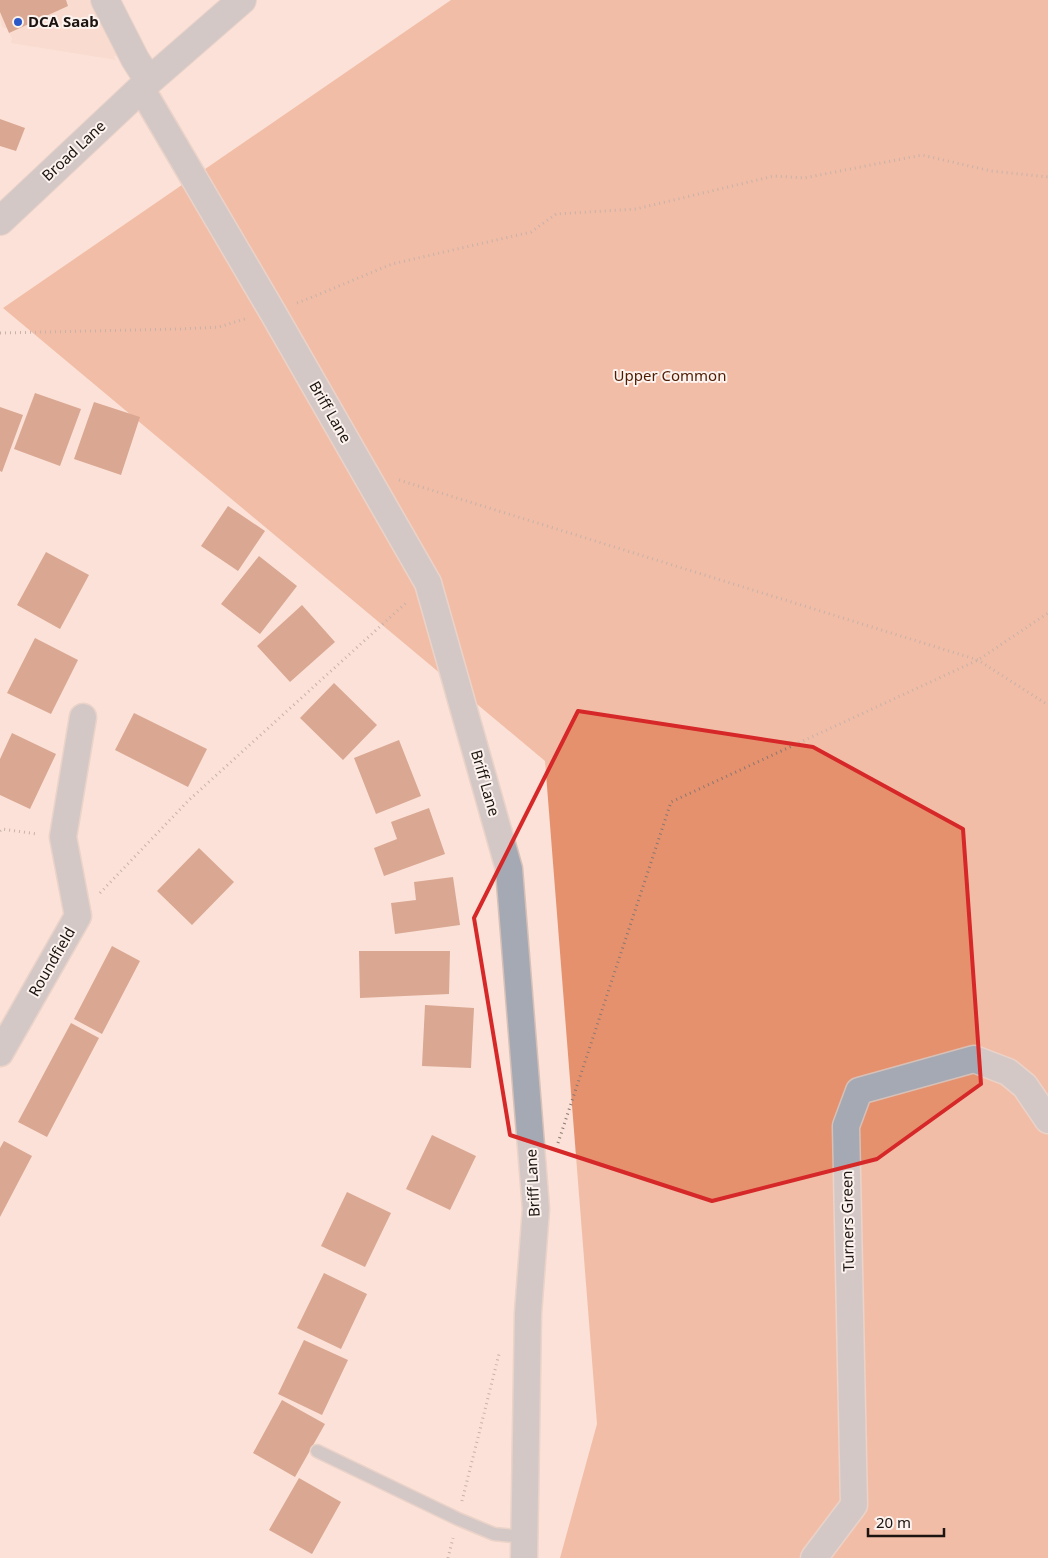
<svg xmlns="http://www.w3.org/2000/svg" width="1048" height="1558" font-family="'Noto Sans',sans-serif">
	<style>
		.built { fill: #f5d4c6 }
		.forest { fill: #e6916e }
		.building { fill: #b0603e }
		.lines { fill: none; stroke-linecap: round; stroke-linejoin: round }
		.service-casing { stroke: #d7c0b7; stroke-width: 15 }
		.minor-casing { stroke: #d7c0b7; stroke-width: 29 }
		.tertiary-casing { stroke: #d7c0b7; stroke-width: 30 }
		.path { stroke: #897871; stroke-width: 3; stroke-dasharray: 1 4; stroke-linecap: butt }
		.service { stroke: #a5a9b3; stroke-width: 12 }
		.minor { stroke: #a5a9b3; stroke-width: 26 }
		.tertiary { stroke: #a5a9b3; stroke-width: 28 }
		.marked { fill: none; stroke: #d62828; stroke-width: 4; stroke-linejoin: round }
		.poi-dot { fill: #2a58c7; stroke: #fcf2ee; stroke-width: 2 }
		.labels { text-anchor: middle; stroke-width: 4; stroke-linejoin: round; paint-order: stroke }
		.poi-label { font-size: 15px; font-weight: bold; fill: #1c1410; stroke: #fcf2ee; text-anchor: start }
		.street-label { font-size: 15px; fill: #1c1410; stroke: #fcf2ee }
		.park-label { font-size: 15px; fill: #4f1b01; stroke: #fcf2ee }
	</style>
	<rect width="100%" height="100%" fill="#fbe1d7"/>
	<!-- built -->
	<path class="built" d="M 0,0 L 98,0 L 125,58 L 114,56 L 116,60 L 11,43 L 12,38 L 9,33 L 13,30 L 2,27 L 0,18 Z"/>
	<!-- forest -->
	<path class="forest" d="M 451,0 L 1048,0 L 1048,1558 L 560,1558 L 597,1424 L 545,761 L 3,308 Z"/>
	<!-- building -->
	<path class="building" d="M 0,0 L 66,0 L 68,6 L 9,33 L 0,12 Z
		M 0,119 L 25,128 L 16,151 L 0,146 Z
		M 35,393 L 81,409 L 60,466 L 14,449 Z
		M 94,402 L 140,417 L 121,475 L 74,459 Z
		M 0,407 L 23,415 L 2,472 L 0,471 Z
		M 228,506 L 265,531 L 238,571 L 201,546 Z
		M 46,552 L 89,575 L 60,629 L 17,605 Z
		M 259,556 L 297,586 L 260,634 L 221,604 Z
		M 302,605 L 335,642 L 290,682 L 257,646 Z
		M 35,638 L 78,660 L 51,714 L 7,693 Z
		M 334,683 L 377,725 L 343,760 L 300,718 Z
		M 134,713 L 207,749 L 188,787 L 115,750 Z
		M 12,733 L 56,754 L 30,809 L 0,795 L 0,759 Z
		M 399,740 L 421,796 L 376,814 L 354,758 Z
		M 429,808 L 445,854 L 384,876 L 374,848 L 397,839 L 391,822 Z
		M 199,848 L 234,882 L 192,925 L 157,891 Z
		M 453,877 L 460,925 L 395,934 L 391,903 L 416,900 L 414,882 Z
		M 112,946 L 140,961 L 102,1034 L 74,1019 Z
		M 359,951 L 450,951 L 449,994 L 360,998 Z
		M 425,1005 L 474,1008 L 471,1068 L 422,1066 Z
		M 71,1023 L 99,1038 L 47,1137 L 18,1122 Z
		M 432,1135 L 476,1156 L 450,1210 L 406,1189 Z
		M 4,1141 L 32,1156 L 0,1217 L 0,1148 Z
		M 347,1192 L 391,1213 L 365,1267 L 321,1246 Z
		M 324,1273 L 367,1294 L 341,1349 L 297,1328 Z
		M 304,1340 L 348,1360 L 322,1415 L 278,1394 Z
		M 282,1400 L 325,1424 L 295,1477 L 253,1453 Z
		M 299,1478 L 341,1502 L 312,1554 L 269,1530 Z"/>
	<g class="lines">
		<!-- service casing -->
		<g class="service-casing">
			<path id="service" d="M 317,1451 L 458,1519 L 494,1534 L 524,1537"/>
		</g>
		<!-- minor casing -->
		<g class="minor-casing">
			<path id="minor" d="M 141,88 L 272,311 L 428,583 L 509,869 L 536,1209 L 528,1313 L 524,1558
				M 0,1053 L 78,916 L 63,837 L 83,717
				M 814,1558 L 854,1505 L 846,1126 L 859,1091 L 974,1059 L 1008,1072 L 1025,1086 L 1048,1120"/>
		</g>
		<!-- tertiary casing -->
		<g class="tertiary-casing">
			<path id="tertiary" d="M 105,0 L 135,59 L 149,81
				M 0,221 L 149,81 L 242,0"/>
		</g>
		<!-- path -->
		<path class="path" d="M 297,303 L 310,298 L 392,264 L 531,232 L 556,214 L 636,209 L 774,176 L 804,178 L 922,155 L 991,171 L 1048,177
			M 0,333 L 181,329 L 219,327 L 248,318
			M 399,480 L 978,660 L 1048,705
			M 0,831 L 2,829 L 37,834
			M 100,893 L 189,800 L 407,602
			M 558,1143 L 671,802 L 978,660 L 1048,613
			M 462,1501 L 499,1354
			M 448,1558 L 453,1538"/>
		<!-- service -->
		<use href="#service" class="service"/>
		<!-- minor -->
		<use href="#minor" class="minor"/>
		<!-- tertiary -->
		<use href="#tertiary" class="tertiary"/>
	</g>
	<!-- marked area -->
	<path d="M0 0H1048V1558H0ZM 578,711 L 813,747 L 963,829 L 981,1084 L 877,1159 L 712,1201 L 510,1135 L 474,918 Z" fill="#fbe1d7" fill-opacity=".55" fill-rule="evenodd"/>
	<path class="marked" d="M 578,711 L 813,747 L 963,829 L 981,1084 L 877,1159 L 712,1201 L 510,1135 L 474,918 Z"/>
	<!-- markers -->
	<circle class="poi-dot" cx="18" cy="22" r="5"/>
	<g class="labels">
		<!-- poi labels -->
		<g class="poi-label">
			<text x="28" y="27">DCA Saab</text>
		</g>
		<!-- street labels -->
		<g class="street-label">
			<text transform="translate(74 151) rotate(-43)" y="5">Broad Lane</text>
			<text transform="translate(330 412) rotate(60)" y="5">Briff Lane</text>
			<text transform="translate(485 783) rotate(74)" y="5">Briff Lane</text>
			<text transform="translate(52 962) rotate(-60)" y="5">Roundfield</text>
			<text transform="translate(533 1183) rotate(-93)" y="5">Briff Lane</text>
			<text transform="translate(848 1221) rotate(-91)" y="5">Turners Green</text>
		</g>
		<!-- park labels -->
		<g class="park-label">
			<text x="670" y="381">Upper Common</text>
		</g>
	</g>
	<!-- scale -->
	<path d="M868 1528v8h76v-8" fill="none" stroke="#1c1410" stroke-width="2.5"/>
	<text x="876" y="1528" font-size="15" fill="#1c1410" stroke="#fcf2ee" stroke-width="4" paint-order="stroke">20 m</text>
</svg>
